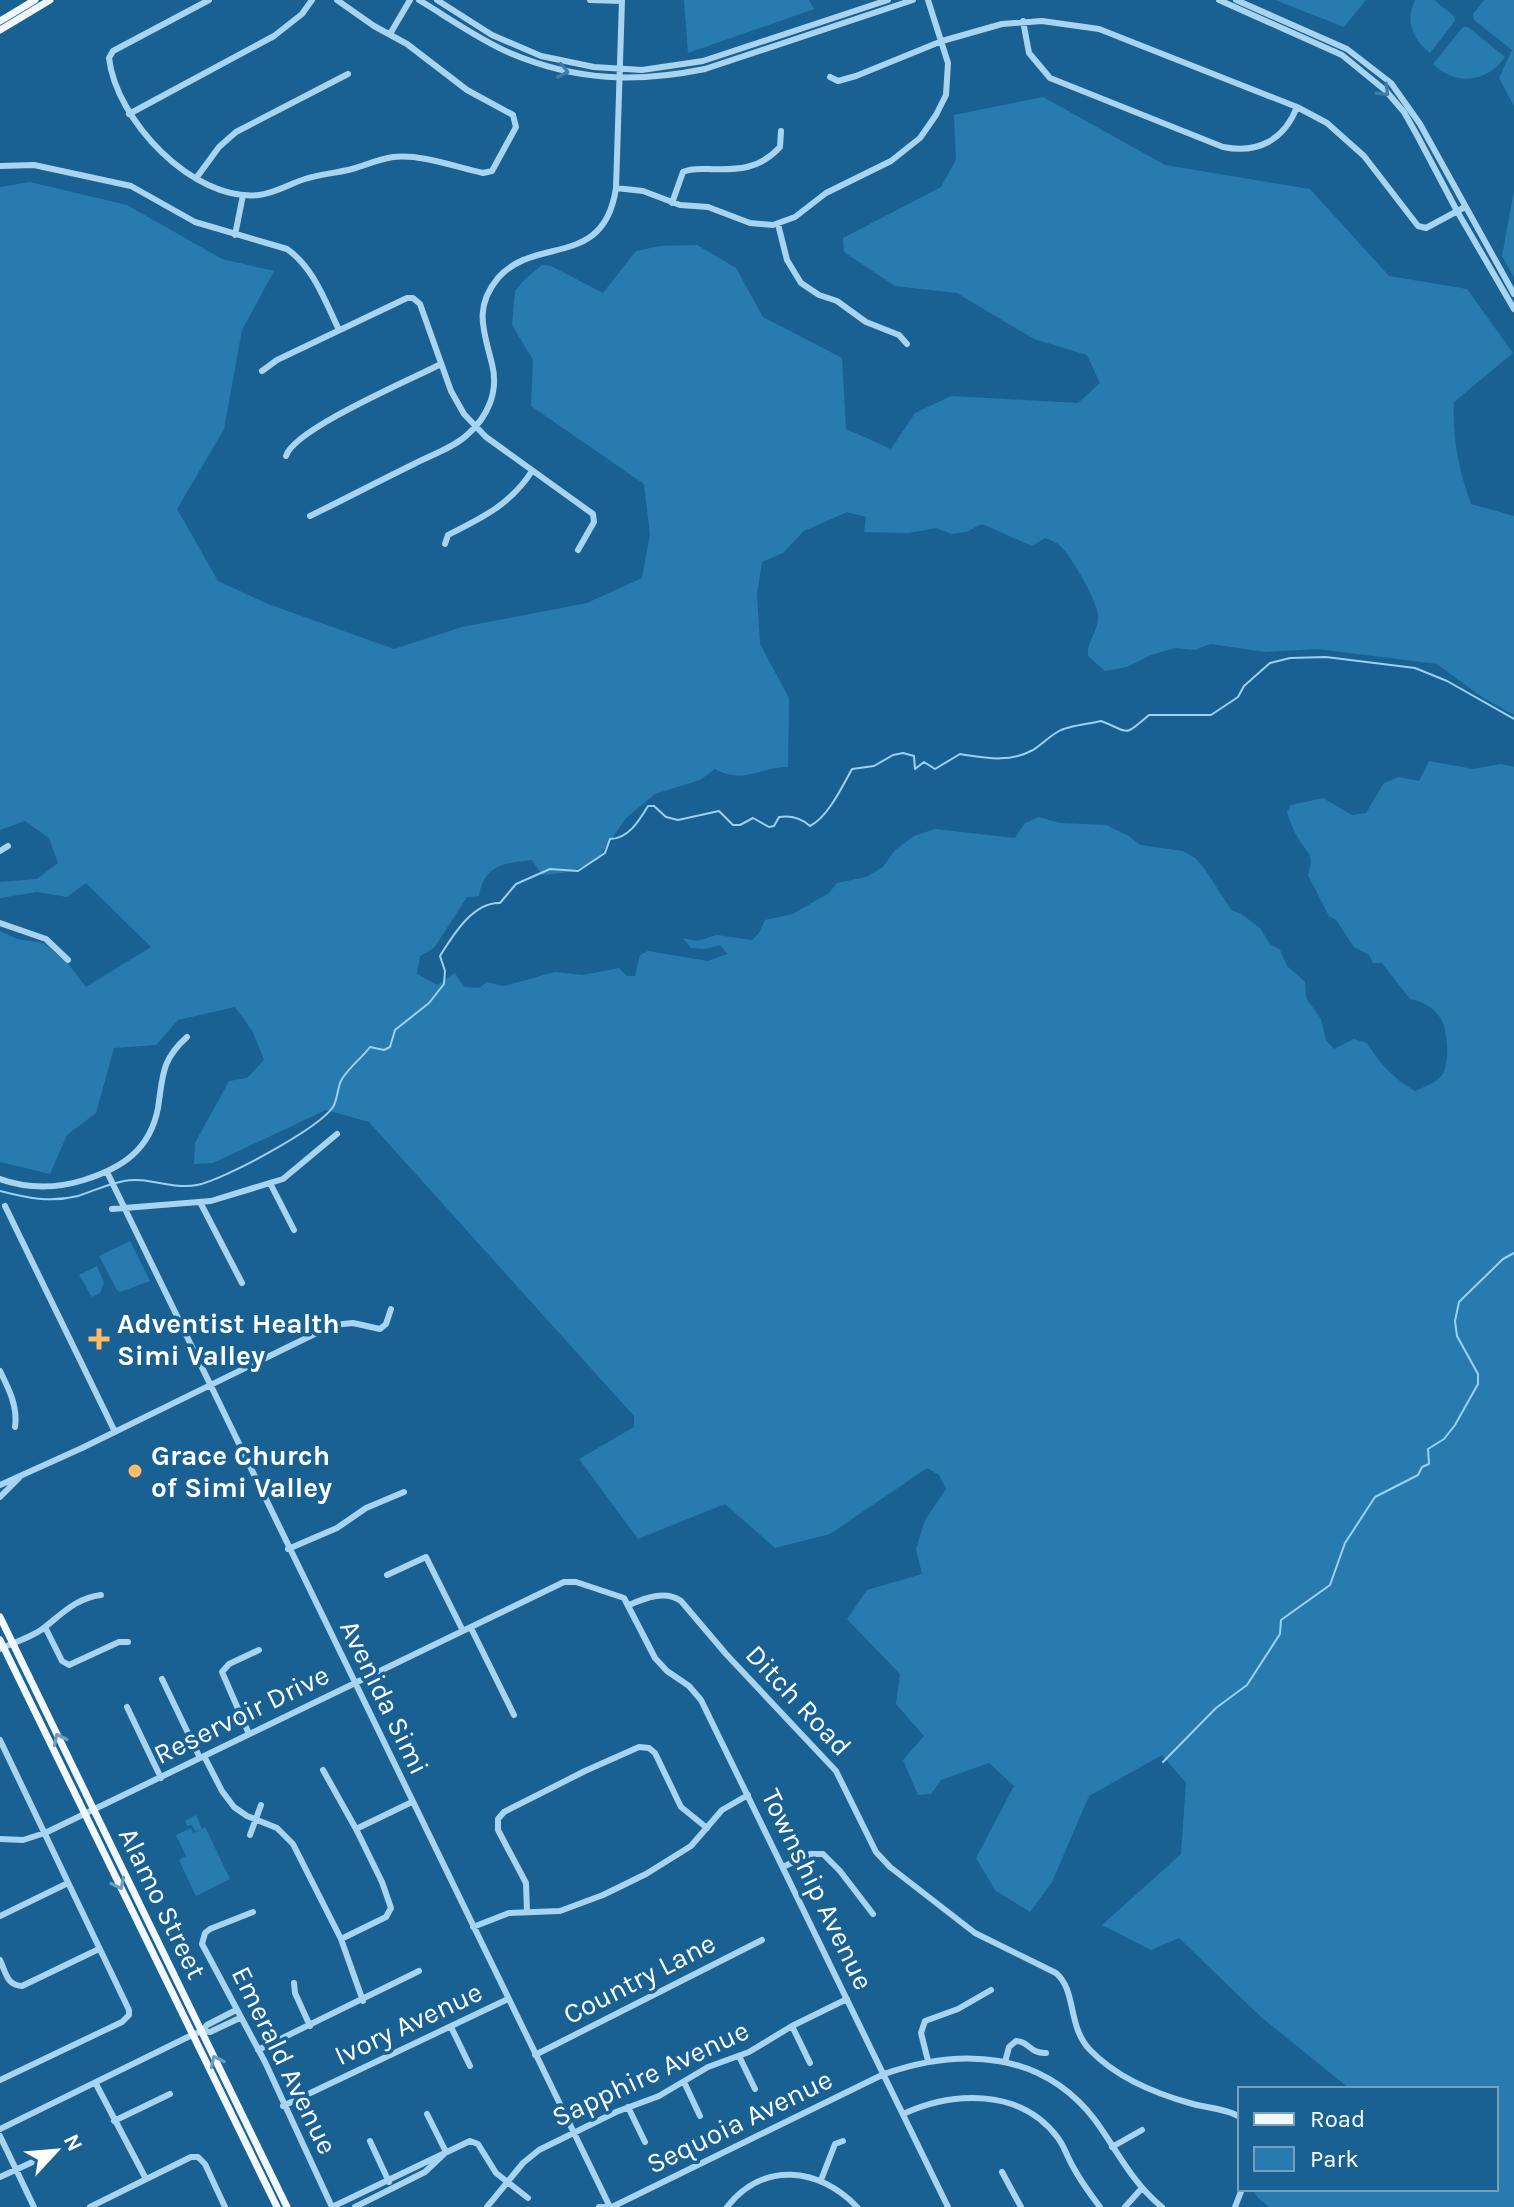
<svg xmlns="http://www.w3.org/2000/svg" width="1514" height="2207" font-family="Karla,sans-serif">
	<style>
		.green { fill: #287baf }
		.lines { fill: none; stroke-linecap: round; stroke-linejoin: round }
		.stream { stroke: #9bd1f2; stroke-width: 2 }
		.minor { stroke: #a8d4f0; stroke-width: 6 }
		.major { stroke: #f1f9ff; stroke-width: 7 }
		.oneway { stroke: #3d7eaa }
		.oneway2 { stroke: #6f9ebe }
		.poi-dot { fill: #ffbb67; stroke: #196193; stroke-width: 3 }
		.labels { text-anchor: middle; stroke-width: 7; stroke-linejoin: round; paint-order: stroke }
		.poi-label { font-size: 28px; font-weight: bold; fill: #fff; stroke: #196193; text-anchor: start }
		.street-label { font-size: 28px; fill: #fff; stroke: #196193 }
	</style>
	<rect width="100%" height="100%" fill="#196193"/>
	<!-- green -->
	<path class="green" d="M 684,0 L 809,0 L 814,9 L 688,53 Z
		M 1275,0 L 1366,0 L 1344,27 Z
		M 1415,0 L 1434,0 L 1454,16 L 1455,21 L 1430,53 C 1412,39 1405,20 1415,0 Z
		M 1484,0 L 1514,0 L 1514,106 L 1499,78 L 1512,50 L 1474,20 L 1473,14 Z
		M 1463,27 L 1468,27 L 1505,57 C 1487,83 1455,86 1433,64 Z
		M 1043,97 L 1165,165 L 1310,189 L 1389,276 L 1467,289 L 1513,353 L 1454,402 C 1452,438 1459,470 1471,504 L 1514,516 L 1514,715 L 1482,697 L 1437,664 L 1317,649 L 1265,652 L 1211,644 L 1194,650 L 1175,648 L 1151,655 L 1127,667 L 1105,671 L 1088,656 C 1086,641 1100,630 1098,614 C 1095,597 1070,553 1057,543 C 1054,541 1049,540 1045,538 L 1032,546 L 982,524 L 966,532 L 951,534 L 937,528 L 908,533 L 864,532 L 866,517 L 847,512 L 804,531 L 783,553 L 762,562 L 757,594 L 760,644 L 789,698 L 788,767 C 759,767 745,785 715,769 L 700,780 L 655,794 L 626,818 L 597,860 L 570,872 L 542,875 L 532,860 C 504,863 484,865 479,896 L 467,897 L 434,948 L 420,956 L 417,974 L 437,985 L 455,973 L 464,987 L 479,988 L 487,982 L 504,986 L 555,972 L 583,975 L 619,968 L 627,976 L 635,976 L 640,955 L 648,951 L 708,961 L 727,954 L 720,945 L 705,949 L 691,948 L 683,938 L 697,941 L 717,935 L 752,940 L 759,933 L 765,920 L 793,914 L 829,893 L 837,883 L 866,877 L 883,867 L 895,850 L 914,836 L 935,829 L 1015,838 L 1025,823 L 1039,817 L 1060,823 L 1106,825 L 1129,836 L 1140,845 L 1183,851 L 1195,858 L 1204,868 L 1232,911 L 1240,913 L 1260,928 L 1270,944 L 1280,950 L 1287,966 L 1305,982 L 1306,998 L 1321,1019 L 1326,1040 L 1334,1049 L 1354,1039 L 1367,1043 C 1380,1064 1394,1079 1415,1091 C 1424,1087 1436,1083 1442,1075 C 1450,1063 1448,1031 1441,1019 C 1434,1007 1422,1001 1410,999 L 1382,963 L 1373,963 L 1369,955 L 1354,947 L 1336,920 L 1329,916 L 1308,875 C 1315,853 1308,855 1298,838 C 1293,830 1290,821 1287,812 L 1291,805 L 1323,798 L 1352,815 L 1366,813 L 1384,783 L 1399,777 L 1419,781 L 1429,761 L 1473,769 L 1501,764 L 1514,767 L 1514,2207 L 1269,2207 L 1258,2198 L 1253,2189 L 1496,2189 L 1496,2089 L 1350,2089 L 1261,2017 L 1179,1938 L 1151,1950 L 1102,1925 L 1181,1854 L 1186,1783 L 1162,1755 L 1089,1796 L 1052,1882 L 1030,1912 L 995,1890 L 976,1858 L 1014,1786 L 989,1763 L 941,1780 L 931,1794 L 918,1795 L 903,1760 L 924,1736 L 896,1704 L 900,1674 L 847,1619 L 867,1590 L 922,1574 L 916,1549 L 925,1520 L 946,1489 L 939,1475 L 927,1468 L 830,1534 L 775,1548 L 725,1504 L 638,1539 L 579,1459 L 634,1427 L 634,1416 L 369,1122 L 326,1110 L 213,1163 L 194,1164 L 195,1143 L 229,1081 L 247,1078 L 264,1060 L 253,1032 L 235,1007 L 178,1020 L 156,1045 L 114,1048 L 96,1113 L 67,1135 L 50,1174 L 0,1162 L 0,931 L 17,939 L 44,943 L 69,965 L 86,987 L 151,947 L 86,883 L 67,897 L 37,892 L 0,898 L 0,882 L 37,879 L 58,863 L 49,838 L 25,821 L 0,830 L 0,187 L 30,182 L 127,205 L 222,259 L 274,271 L 242,330 L 224,429 L 177,509 L 218,581 L 268,604 L 394,649 L 462,627 L 587,603 L 642,578 L 650,534 L 644,484 L 531,406 L 533,360 L 512,325 L 515,291 L 525,279 L 542,265 L 551,266 L 603,293 L 636,251 L 660,246 L 697,245 L 736,268 L 763,317 L 842,358 L 846,429 L 891,449 L 915,413 L 951,396 L 1078,403 L 1100,383 L 1087,355 L 1034,339 L 957,293 L 895,286 L 844,252 L 843,238 L 941,187 L 956,160 L 954,115 Z
		M 1514,191 L 1514,277 L 1502,256 Z
		M 130,1241 L 150,1281 L 120,1292 L 117,1290 L 99,1256 Z
		M 97,1266 L 104,1283 L 100,1293 L 92,1297 L 79,1275 Z
		M 196,1815 L 202,1829 L 205,1827 L 230,1879 L 196,1896 L 179,1860 L 186,1856 L 176,1835 L 191,1828 L 193,1833 L 201,1829 L 195,1831 L 192,1825 L 187,1826 L 185,1821 Z"/>
	<g class="lines">
		<!-- stream -->
		<path class="stream" d="M 0,1191 C 27,1198 50,1203 78,1196 C 93,1191 108,1184 124,1181 C 147,1176 172,1190 197,1185 C 223,1180 318,1129 333,1107 C 338,1099 337,1087 342,1079 C 350,1066 362,1058 370,1047 L 384,1050 L 390,1047 L 395,1030 L 429,1003 L 444,984 L 445,971 L 440,956 C 453,935 473,902 500,903 L 516,884 L 550,869 L 578,871 L 605,853 L 610,839 C 628,839 639,821 648,806 L 654,806 L 666,817 L 678,820 L 719,811 L 733,825 L 740,825 L 753,818 L 769,827 L 774,826 L 779,817 C 792,815 801,818 810,826 C 828,817 842,787 852,769 L 874,766 L 893,755 L 903,753 L 914,756 L 915,769 L 924,762 L 935,769 L 960,754 C 986,758 1009,763 1033,750 C 1042,744 1050,736 1059,731 C 1068,726 1089,724 1101,721 C 1130,732 1123,738 1149,715 L 1211,715 L 1238,697 L 1244,686 L 1270,663 L 1290,658 L 1326,657 L 1415,668 L 1447,681 L 1514,719
			M 1163,1762 L 1216,1708 L 1247,1685 L 1280,1634 L 1281,1620 L 1330,1585 L 1345,1543 L 1375,1497 L 1418,1475 L 1422,1467 L 1429,1464 L 1428,1449 L 1444,1439 L 1455,1425 L 1478,1384 L 1478,1374 L 1457,1336 L 1455,1321 L 1459,1302 L 1503,1259 L 1514,1253"/>
		<!-- minor -->
		<path class="minor" d="M 209,0 L 113,51 L 109,58 C 116,120 193,202 259,195 C 276,193 289,184 305,179 C 320,174 337,173 352,169 C 366,165 379,159 393,157 C 423,154 455,167 483,173 L 492,171 L 516,127 L 513,115 L 467,90 L 407,44 L 374,26 L 337,0
			M 419,0 C 449,18 478,39 510,53 C 576,81 636,83 705,69 L 913,0
			M 437,0 L 492,35 L 541,56 L 594,67 L 642,70 L 703,61 L 888,0
			M 590,0 L 622,1
			M 1219,0 L 1342,55 L 1386,91 L 1404,112 L 1418,137 L 1457,211 L 1514,309
			M 1236,0 L 1347,49 L 1391,83 L 1420,124 L 1514,294
			M 1023,21 L 1029,53 L 1050,78 L 1223,147 C 1258,154 1284,140 1297,107
			M 390,34 L 410,0
			M 830,77 L 838,81 L 856,76 L 942,41 L 1002,24 L 1042,21 L 1099,29 L 1297,107 L 1327,123 L 1364,156 L 1418,226 L 1426,228 L 1465,207
			M 129,114 L 274,36 L 302,14 L 312,0
			M 0,166 L 34,165 L 131,186 L 195,222 L 287,249 C 314,268 325,301 339,330
			M 197,177 L 219,147 L 236,132 L 348,74
			M 616,188 L 643,191 L 680,205 L 708,207 L 750,223 L 773,225 L 795,217 L 826,193 L 891,161 L 920,138 L 936,115 L 946,95 L 948,63 L 928,0
			M 672,203 L 683,172 C 691,168 699,169 708,169 C 737,170 759,170 780,147 L 781,131
			M 778,224 L 787,260 L 801,283 L 819,295 L 837,301 L 866,322 L 899,335 L 907,344
			M 235,235 L 243,195
			M 262,371 L 277,360 L 407,298 L 413,298 L 420,304 L 451,391 L 464,414 L 486,437 L 593,514 L 594,522 L 578,550
			M 286,456 C 294,429 412,379 441,364
			M 310,516 C 345,499 379,481 414,464 C 431,455 453,448 467,435 C 488,417 499,391 492,364 C 484,331 473,308 498,278 C 535,235 604,270 616,188 L 622,0
			M 445,544 L 448,535 C 482,518 511,504 532,471
			M 0,851 L 8,846
			M 0,923 L 46,939 L 68,960
			M 107,1172 L 610,2207
			M 0,1179 C 28,1189 55,1189 84,1180 C 122,1168 150,1150 158,1108 C 163,1076 161,1060 187,1037
			M 270,1183 L 294,1230
			M 200,1202 L 242,1283
			M 5,1206 L 115,1432
			M 112,1209 L 211,1201 L 283,1179 L 337,1134
			M 0,1371 C 9,1389 18,1407 15,1427
			M 0,1485 L 82,1448 L 333,1325 L 353,1323 L 380,1329 L 386,1324 L 391,1309
			M 0,1497 L 19,1478
			M 288,1549 L 337,1528 L 366,1508 L 404,1492
			M 387,1575 L 426,1557 L 463,1631
			M 629,1605 C 645,1598 665,1590 681,1601 L 726,1654 L 836,1771 L 876,1852 L 890,1867 L 975,1933 L 1056,1973 C 1077,1991 1067,2026 1090,2050 C 1117,2078 1156,2094 1193,2104 C 1208,2108 1228,2109 1240,2117
			M 45,1627 L 62,1661 L 69,1665 L 119,1642 L 128,1642
			M 471,1628 L 514,1715
			M 0,1649 C 13,1643 29,1638 41,1630 C 60,1616 75,1598 101,1595
			M 162,1679 L 200,1758
			M 127,1707 L 161,1778
			M 249,1734 L 222,1672 L 229,1664 L 259,1650
			M 0,1740 L 129,2010 L 129,2015 L 122,2022 L 0,2080
			M 204,1756 L 222,1791 L 234,1807 L 247,1816 L 277,1828 L 293,1844 L 341,1939 L 363,2001
			M 323,1770 L 356,1829 L 382,1882 L 391,1908 L 386,1917 L 341,1939
			M 356,1829 L 412,1802
			M 250,1835 L 261,1805
			M 0,1839 L 23,1840 L 45,1833 L 564,1582 L 576,1582 L 624,1598 L 655,1658 L 667,1671 L 689,1686 L 701,1700 L 948,2207
			M 783,1867 L 810,1854 L 823,1854 L 840,1871 L 873,1914
			M 253,1912 L 210,1929 L 205,1933 L 202,1944 L 265,2062 L 332,2207
			M 527,1912 L 526,1883 L 498,1830 L 498,1819 L 504,1812 L 585,1771 L 639,1747 L 649,1748 L 655,1753 L 681,1807 L 707,1828
			M 0,1916 L 68,1883
			M 473,1927 L 509,1913 L 560,1911 L 603,1895 L 646,1874 L 691,1846 L 722,1810 L 748,1795
			M 0,1960 C 6,1972 6,1985 22,1986 L 99,1949
			M 294,1983 L 295,1993 L 310,2026
			M 792,2026 L 810,2063
			M 451,2027 L 470,2066
			M 202,2031 L 207,2025 L 236,2010
			M 258,2050 L 419,1971
			M 535,2055 L 762,1940
			M 739,2056 L 755,2089
			M 928,2061 L 921,2033 L 925,2021 L 958,2009 L 991,1990
			M 1005,2062 L 1009,2047 L 1016,2041 C 1029,2041 1030,2054 1046,2053
			M 684,2082 L 700,2116
			M 96,2084 L 146,2179
			M 283,2106 L 508,1999
			M 628,2107 L 645,2142
			M 427,2114 L 446,2152
			M 903,2114 C 953,2091 1021,2088 1058,2138 C 1064,2146 1067,2156 1072,2165 C 1080,2180 1090,2194 1100,2207
			M 114,2121 L 170,2094
			M 0,2129 L 192,2035 L 202,2031 L 210,2032 L 240,2018
			M 0,2136 L 34,2207
			M 370,2141 L 389,2182
			M 1112,2147 L 1142,2130
			M 1002,2172 L 1021,2207
			M 0,2177 L 52,2153
			M 821,2180 L 835,2144 L 843,2141
			M 90,2207 L 191,2157 L 198,2157 L 205,2164 L 225,2207
			M 332,2207 L 470,2141 L 478,2144 L 496,2173 L 528,2198
			M 355,2207 L 425,2172 L 444,2154
			M 487,2207 L 523,2163 L 539,2150 L 616,2112 L 659,2096 L 708,2067 L 749,2052 L 792,2026 L 847,1999
			M 599,2207 L 605,2207
			M 612,2207 L 884,2074 C 961,2047 1042,2051 1095,2120 C 1117,2150 1132,2183 1162,2207
			M 727,2207 C 763,2161 819,2167 857,2207
			M 1125,2207 L 1142,2188
			M 1235,2207 L 1242,2189"/>
		<!-- major -->
		<path class="major" d="M 0,21 L 35,0
			M 0,30 L 50,0
			M 0,1617 L 287,2207
			M 0,1640 L 277,2207"/>
	</g>
	<!-- one-way arrows -->
	<defs><path id="oneway-chevron" d="M-2-3.5L2.5 0L-2 3.5" fill="none" stroke-width="1.6" stroke-linecap="round" stroke-linejoin="round" transform="scale(2)"/></defs>
	<g class="oneway">
		<use href="#oneway-chevron" transform="translate(563 71) rotate(12)"/>
		<use href="#oneway-chevron" transform="translate(1384 91) rotate(45)"/>
	</g>
	<g class="oneway2">
		<use href="#oneway-chevron" transform="translate(59 1739) rotate(-116)"/>
		<use href="#oneway-chevron" transform="translate(119 1884) rotate(64)"/>
		<use href="#oneway-chevron" transform="translate(216 2061) rotate(-116)"/>
	</g>
	<!-- markers -->
	<g class="poi-dot">
		<path d="M95 1327h8v8h8v8h-8v8h-8v-8h-8v-8h8z"/>
		<circle cx="135" cy="1471" r="8"/>
	</g>
	<g class="labels">
		<!-- poi labels -->
		<g class="poi-label">
			<text x="117" y="1333">Adventist Health<tspan x="117" dy="32">Simi Valley</tspan></text>
			<text x="151" y="1465">Grace Church<tspan x="151" dy="32">of Simi Valley</tspan></text>
		</g>
		<!-- street labels -->
		<g class="street-label">
			<text transform="translate(385 1697) rotate(64)" y="10">Avenida Simi</text>
			<text transform="translate(799 1700) rotate(47)" y="10">Ditch Road</text>
			<text transform="translate(241 1714) rotate(-26)" y="10">Reservoir Drive</text>
			<text transform="translate(818 1889) rotate(64)" y="10">Township Avenue</text>
			<text transform="translate(163 1903) rotate(64)" y="10">Alamo Street</text>
			<text transform="translate(639 1978) rotate(-27)" y="10">Country Lane</text>
			<text transform="translate(408 2023) rotate(-25)" y="10">Ivory Avenue</text>
			<text transform="translate(285 2060) rotate(64)" y="10">Emerald Avenue</text>
			<text transform="translate(650 2073) rotate(-25)" y="10">Sapphire Avenue</text>
			<text transform="translate(739 2121) rotate(-26)" y="10">Sequoia Avenue</text>
		</g>
	</g>
	<!-- legend -->
	<rect x="1238" y="2087" width="260" height="104" fill="#196193" stroke="#75a0be" stroke-width="2"/>
	<rect x="1254" y="2113" width="40" height="12" fill="#f1f9ff" stroke="#75a0be" stroke-width="2"/>
	<text x="1310" y="2127" font-size="24" fill="#ffffff">Road</text>
	<rect x="1254" y="2147" width="40" height="24" fill="#287baf" stroke="#75a0be" stroke-width="2"/>
	<text x="1310" y="2167" font-size="24" fill="#ffffff">Park</text>
	<!-- north arrow -->
	<g transform="translate(56 2151) rotate(64)" stroke="#196193" stroke-width="6" paint-order="stroke">
	<path d="M0-6L14 30L0 20L-14 30Z" fill="#ffffff"/>
	<text y="-12" font-size="22" font-weight="bold" text-anchor="middle" fill="#ffffff">N</text>
	</g>
</svg>
